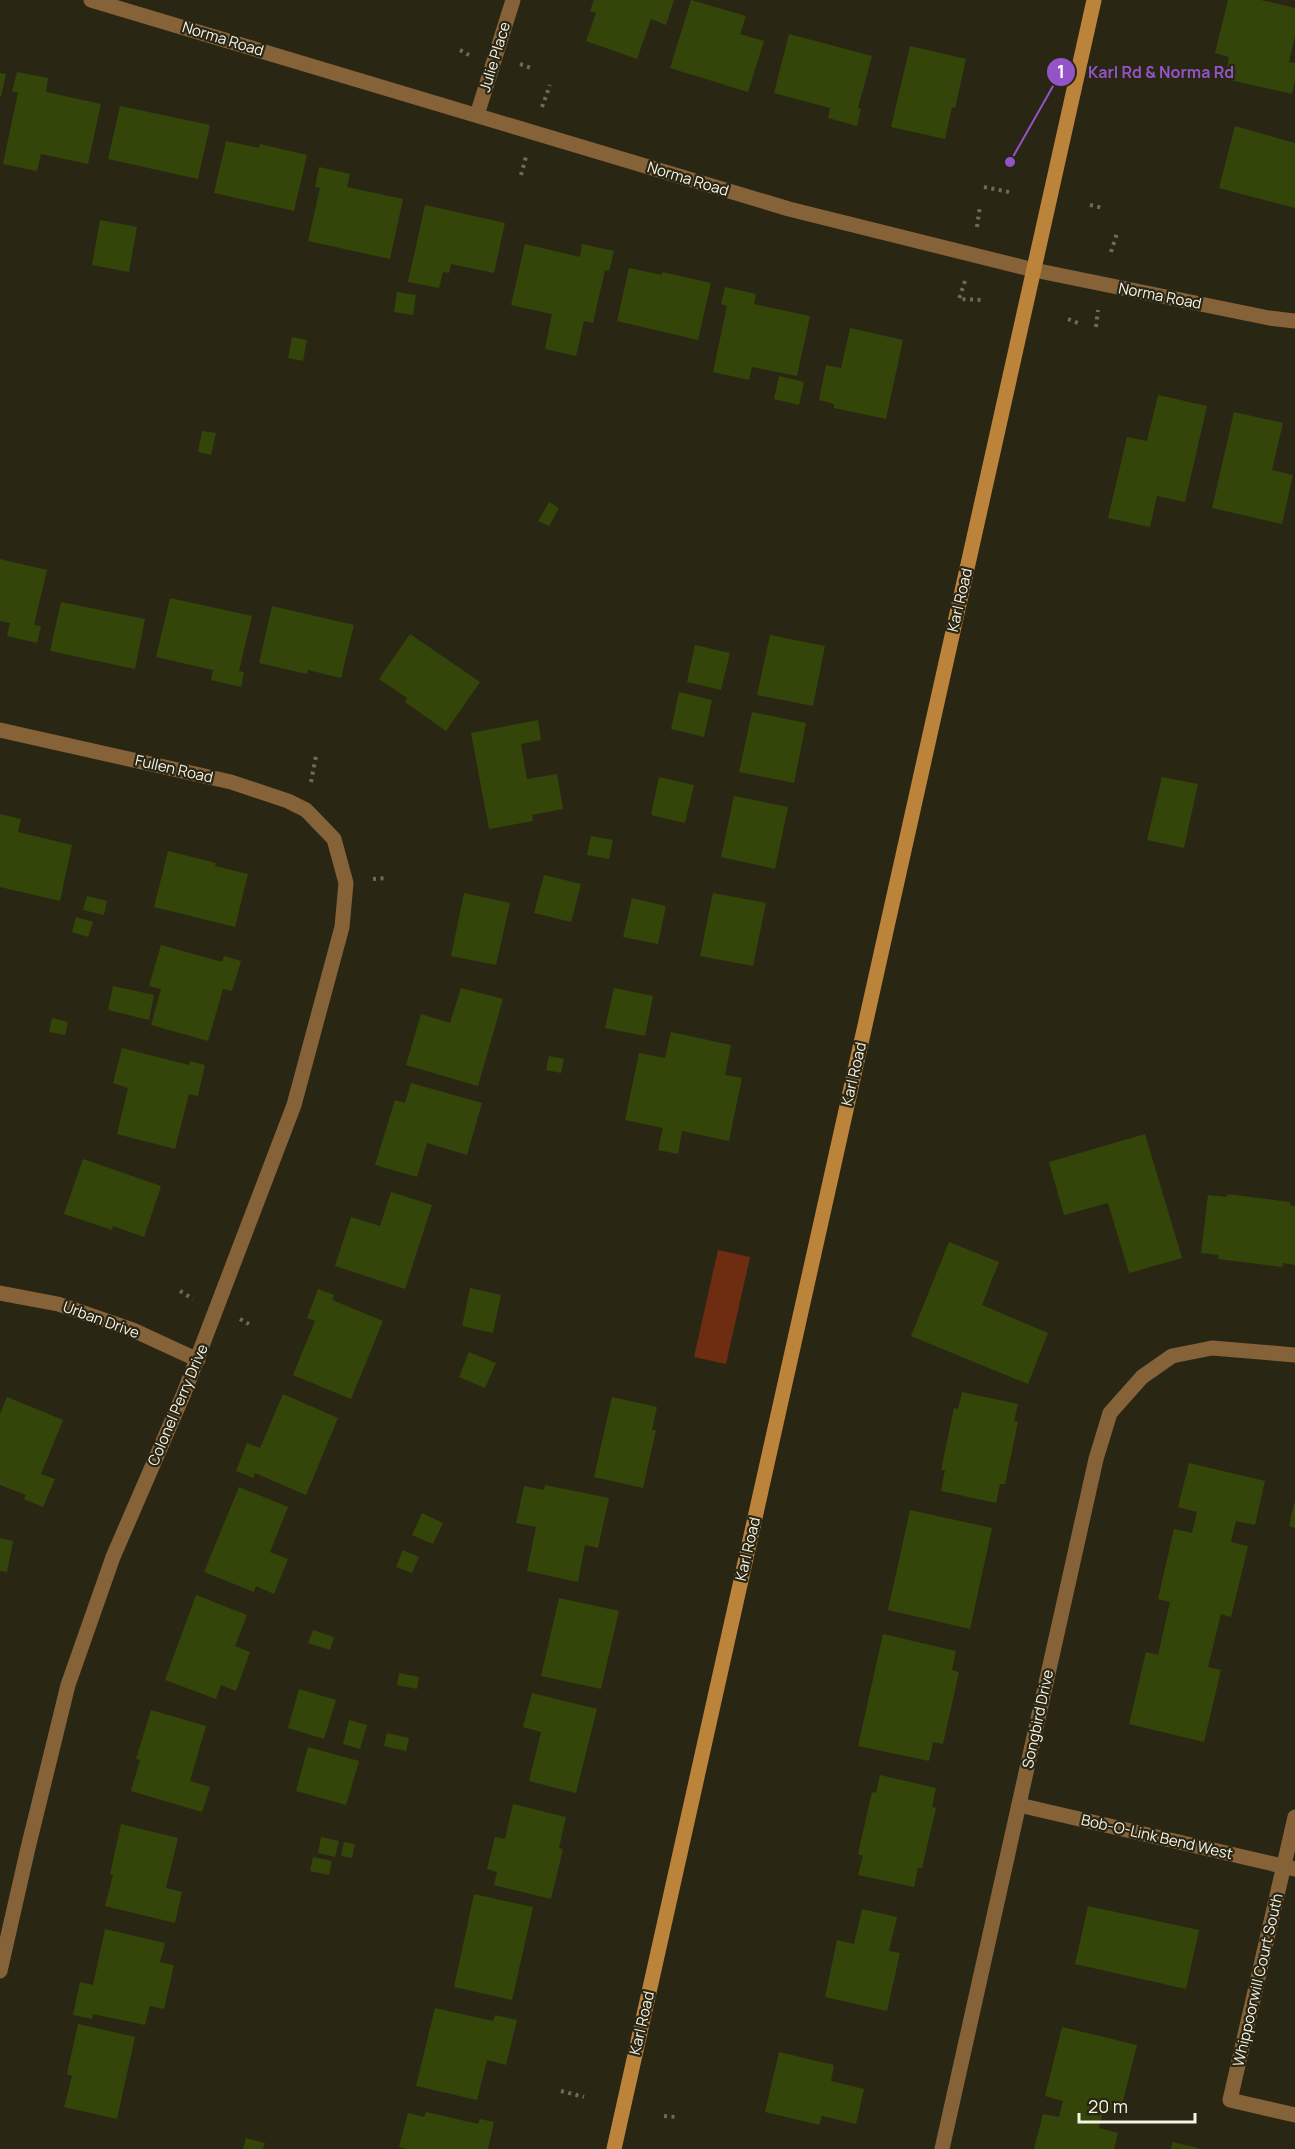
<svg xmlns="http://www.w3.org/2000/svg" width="1295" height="2149" font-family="Manrope,sans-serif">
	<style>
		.green { fill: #6e2d10 }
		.building { fill: #344509 }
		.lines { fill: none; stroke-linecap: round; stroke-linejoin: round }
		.path { stroke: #6f6b5b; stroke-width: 4; stroke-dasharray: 3 4.5; stroke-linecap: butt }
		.service { stroke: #866238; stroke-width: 15 }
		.minor { stroke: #866238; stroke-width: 15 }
		.secondary { stroke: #bc833b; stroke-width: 15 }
		.labels { text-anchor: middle; stroke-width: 4.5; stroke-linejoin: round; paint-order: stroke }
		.street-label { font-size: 15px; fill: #f6f4e8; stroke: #2a2614 }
		.leader { fill: none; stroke: #9454c7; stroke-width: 2 }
		.callout-dot { fill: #9454c7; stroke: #2a2614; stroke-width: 2 }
		.mark-label { font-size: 18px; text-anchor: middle; font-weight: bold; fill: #fff }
		.callout-label { font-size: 16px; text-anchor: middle; font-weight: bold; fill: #9454c7; stroke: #2a2614; stroke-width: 4.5; stroke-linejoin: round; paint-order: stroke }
	</style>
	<rect width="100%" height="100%" fill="#2a2614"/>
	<!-- green -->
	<path class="green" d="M 718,1250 L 750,1257 L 726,1364 L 694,1357 Z"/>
	<!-- building -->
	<path class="building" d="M 594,0 L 674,0 L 666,25 L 651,19 L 637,59 L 586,41 L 596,13 L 590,11 Z
		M 691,0 L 746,16 L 740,34 L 764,41 L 748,92 L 670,68 Z
		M 1228,0 L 1261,0 L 1295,8 L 1295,36 L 1289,62 L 1295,63 L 1295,80 L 1292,94 L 1225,79 L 1229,57 L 1215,53 Z
		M 789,34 L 872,56 L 858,108 L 861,109 L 857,126 L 828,118 L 830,108 L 774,93 Z
		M 910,46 L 966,59 L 955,108 L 952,107 L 945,139 L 891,127 Z
		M 17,72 L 48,78 L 46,92 L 101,104 L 88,164 L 41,154 L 37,171 L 3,164 L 18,92 L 12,92 Z
		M 0,73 L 6,74 L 1,96 L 0,96 Z
		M 120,106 L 210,125 L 198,179 L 108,159 Z
		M 1235,126 L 1295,143 L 1295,208 L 1219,188 Z
		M 226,141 L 259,148 L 260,144 L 307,155 L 294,211 L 214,193 Z
		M 319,167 L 350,174 L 347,187 L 403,199 L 390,259 L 308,241 L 320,188 L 315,187 Z
		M 425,205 L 505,223 L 494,273 L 451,264 L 449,273 L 443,272 L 439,288 L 408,282 Z
		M 100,220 L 137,227 L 129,272 L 92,265 Z
		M 525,244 L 580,257 L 582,244 L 614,251 L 609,271 L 605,270 L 593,323 L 584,321 L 576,356 L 545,349 L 552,314 L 511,305 Z
		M 629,268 L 662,275 L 662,272 L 711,283 L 698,340 L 617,321 Z
		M 725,287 L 756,294 L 754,304 L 810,316 L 797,376 L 752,367 L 749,380 L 713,372 L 727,306 L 721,304 Z
		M 397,292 L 416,295 L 413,315 L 394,312 Z
		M 850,328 L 903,340 L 886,419 L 834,408 L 834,404 L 819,400 L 826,365 L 841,368 Z
		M 292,337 L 307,340 L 303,361 L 288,358 Z
		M 779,376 L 804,382 L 799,405 L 774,399 Z
		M 1158,395 L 1207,406 L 1185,502 L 1157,496 L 1150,527 L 1108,518 L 1127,437 L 1147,441 Z
		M 1234,412 L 1283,423 L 1272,470 L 1293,475 L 1282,524 L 1212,508 Z
		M 202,431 L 216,433 L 211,455 L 198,452 Z
		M 549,502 L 559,508 L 549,526 L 538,521 Z
		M 0,559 L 47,570 L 34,625 L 41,626 L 37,643 L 7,636 L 10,623 L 0,621 Z
		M 170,598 L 252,616 L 239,671 L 244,672 L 241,687 L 211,680 L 213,670 L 156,657 Z
		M 61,602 L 145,619 L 135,669 L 50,651 Z
		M 272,606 L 354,625 L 341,678 L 308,670 L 307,674 L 259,663 Z
		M 410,634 L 480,682 L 446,731 L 405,702 L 407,698 L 379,679 Z
		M 770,635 L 825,646 L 813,706 L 757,695 Z
		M 695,645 L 730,653 L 721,690 L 687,682 Z
		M 679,692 L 712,700 L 704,737 L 671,729 Z
		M 752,712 L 806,723 L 794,783 L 739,772 Z
		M 538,720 L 541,740 L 521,744 L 527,779 L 557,774 L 563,809 L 532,815 L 533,821 L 489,829 L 471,733 Z
		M 659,777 L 694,785 L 685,823 L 651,815 Z
		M 1162,777 L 1198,784 L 1184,848 L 1147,840 Z
		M 734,796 L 788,807 L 775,869 L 721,857 Z
		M 0,814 L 21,819 L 18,832 L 72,845 L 60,901 L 0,887 Z
		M 591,836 L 613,840 L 609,859 L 587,855 Z
		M 168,851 L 216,863 L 215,866 L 248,874 L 235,927 L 154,907 Z
		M 544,875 L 581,884 L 571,922 L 534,913 Z
		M 464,893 L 510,903 L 496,965 L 451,956 Z
		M 713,893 L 766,903 L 753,966 L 700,956 Z
		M 87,896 L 107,901 L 104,915 L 83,910 Z
		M 632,898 L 666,906 L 658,944 L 623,937 Z
		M 76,917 L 93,922 L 88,937 L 72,932 Z
		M 161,945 L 222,962 L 224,956 L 241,961 L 232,991 L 223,989 L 208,1041 L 151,1025 L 161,989 L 149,986 Z
		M 113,986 L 154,995 L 149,1020 L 108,1010 Z
		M 461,988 L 503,999 L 478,1086 L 406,1065 L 421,1014 L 450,1023 Z
		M 614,988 L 653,996 L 645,1036 L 605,1028 Z
		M 52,1018 L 68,1022 L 65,1035 L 49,1032 Z
		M 671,1032 L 731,1045 L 725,1075 L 742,1078 L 729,1141 L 682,1131 L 678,1154 L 658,1150 L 663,1128 L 625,1120 L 639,1053 L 665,1058 Z
		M 122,1048 L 189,1065 L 190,1061 L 205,1065 L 198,1096 L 189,1094 L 175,1149 L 117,1134 L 128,1088 L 113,1083 Z
		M 549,1056 L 564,1059 L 561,1073 L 546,1070 Z
		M 411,1083 L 482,1103 L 467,1155 L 427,1143 L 417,1177 L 375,1165 L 395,1100 L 405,1103 Z
		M 1145,1134 L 1182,1258 L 1129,1273 L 1108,1203 L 1064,1215 L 1049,1162 Z
		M 83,1159 L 161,1186 L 144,1237 L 113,1226 L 112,1230 L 64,1214 Z
		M 391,1192 L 432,1205 L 405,1289 L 335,1266 L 351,1217 L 380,1226 Z
		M 1227,1194 L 1290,1202 L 1290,1205 L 1295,1206 L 1295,1265 L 1283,1263 L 1283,1267 L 1218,1259 L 1219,1255 L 1201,1253 L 1208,1195 L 1227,1197 Z
		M 949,1242 L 999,1262 L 982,1305 L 1048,1333 L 1028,1384 L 911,1336 Z
		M 470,1288 L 501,1295 L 493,1333 L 462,1326 Z
		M 318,1289 L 334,1295 L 332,1300 L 383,1321 L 351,1399 L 293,1375 L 315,1321 L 307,1318 Z
		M 469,1352 L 496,1363 L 485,1388 L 459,1377 Z
		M 962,1392 L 1018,1404 L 1014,1421 L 1018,1422 L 1005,1484 L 1000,1484 L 996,1503 L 941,1491 L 945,1470 L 941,1470 L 954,1408 L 958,1409 Z
		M 283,1394 L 338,1418 L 306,1495 L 255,1473 L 253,1478 L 236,1471 L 247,1443 L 260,1448 Z
		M 7,1397 L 63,1420 L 41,1474 L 55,1479 L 43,1507 L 24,1499 L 26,1495 L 0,1485 L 0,1414 Z
		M 612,1397 L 657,1407 L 652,1430 L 656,1430 L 643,1488 L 594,1477 Z
		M 1189,1463 L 1265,1481 L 1255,1525 L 1236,1521 L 1231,1542 L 1248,1546 L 1231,1617 L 1221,1614 L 1208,1667 L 1221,1670 L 1204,1742 L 1129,1724 L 1146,1652 L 1158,1655 L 1170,1602 L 1158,1599 L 1174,1529 L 1192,1533 L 1197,1512 L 1178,1507 Z
		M 545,1485 L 609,1498 L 598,1548 L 585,1545 L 578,1582 L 527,1571 L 536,1527 L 516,1523 L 524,1486 L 544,1490 Z
		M 239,1487 L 288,1507 L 270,1552 L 288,1559 L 274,1594 L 256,1586 L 254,1592 L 204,1572 Z
		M 1294,1503 L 1295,1503 L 1295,1528 L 1289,1526 Z
		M 910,1510 L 992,1528 L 970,1629 L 888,1610 Z
		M 422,1513 L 443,1523 L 433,1544 L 412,1535 Z
		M 0,1538 L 13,1541 L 7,1572 L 0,1571 Z
		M 403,1550 L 419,1557 L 412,1573 L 396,1567 Z
		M 196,1595 L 247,1615 L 235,1646 L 250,1652 L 236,1691 L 221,1685 L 216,1699 L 165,1680 Z
		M 559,1598 L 619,1611 L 601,1689 L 541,1676 Z
		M 313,1630 L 334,1637 L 330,1650 L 308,1643 Z
		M 883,1634 L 956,1651 L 952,1670 L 959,1672 L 943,1744 L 933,1742 L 929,1761 L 858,1746 Z
		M 399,1673 L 419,1677 L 417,1689 L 397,1685 Z
		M 299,1689 L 336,1700 L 324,1739 L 288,1728 Z
		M 532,1693 L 597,1709 L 576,1793 L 529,1781 L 541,1732 L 523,1727 Z
		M 151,1710 L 206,1726 L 190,1781 L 210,1787 L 202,1812 L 131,1791 L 140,1760 L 136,1759 Z
		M 349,1720 L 367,1725 L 360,1749 L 343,1744 Z
		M 387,1733 L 409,1738 L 406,1751 L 384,1746 Z
		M 308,1747 L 359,1761 L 346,1805 L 296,1791 Z
		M 880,1775 L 936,1788 L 932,1807 L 936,1808 L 922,1868 L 918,1868 L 914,1887 L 858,1875 L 863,1856 L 858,1854 L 872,1792 L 876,1793 Z
		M 513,1804 L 566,1817 L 559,1848 L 563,1849 L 551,1899 L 494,1885 L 497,1872 L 487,1869 L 495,1837 L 505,1839 Z
		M 121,1824 L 178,1838 L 166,1888 L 182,1892 L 175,1923 L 105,1906 L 113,1875 L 110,1874 Z
		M 321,1837 L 339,1841 L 335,1857 L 318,1853 Z
		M 344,1842 L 355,1844 L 352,1858 L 341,1856 Z
		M 313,1857 L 332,1861 L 329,1875 L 310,1871 Z
		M 474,1894 L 533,1907 L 512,2000 L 454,1987 Z
		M 1088,1906 L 1199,1930 L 1186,1989 L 1075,1964 Z
		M 862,1909 L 897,1917 L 889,1951 L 900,1953 L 887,2011 L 825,1997 L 837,1940 L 854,1944 Z
		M 105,1929 L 165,1943 L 160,1962 L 174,1965 L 164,2009 L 150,2006 L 145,2025 L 93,2014 L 92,2019 L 73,2015 L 80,1982 L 93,1985 Z
		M 435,2008 L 493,2021 L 495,2015 L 517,2020 L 506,2065 L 487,2060 L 477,2100 L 416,2086 Z
		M 78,2024 L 135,2037 L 117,2119 L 64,2107 L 72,2076 L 67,2074 Z
		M 1062,2027 L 1137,2045 L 1120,2113 L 1104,2109 L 1099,2128 L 1118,2133 L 1114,2149 L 1034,2149 L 1043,2114 L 1059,2117 L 1063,2101 L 1045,2096 Z
		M 779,2052 L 834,2065 L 831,2081 L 864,2089 L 856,2124 L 822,2116 L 819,2125 L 765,2112 Z
		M 426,2112 L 478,2124 L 480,2119 L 494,2122 L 488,2149 L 407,2149 L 399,2147 L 408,2113 L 424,2117 Z
		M 246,2138 L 265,2143 L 263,2149 L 243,2149 Z
		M 1172,2142 L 1199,2148 L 1199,2149 L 1171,2149 Z"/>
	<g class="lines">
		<!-- path -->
		<path class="path" d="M 460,50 L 469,55
			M 520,64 L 534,69
			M 542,107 L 550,85
			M 521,175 L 526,157
			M 984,187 L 1009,192
			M 1090,205 L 1103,208
			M 977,227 L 980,206
			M 1111,252 L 1117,233
			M 965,281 L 959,299 L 983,300
			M 1068,319 L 1078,323
			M 1096,327 L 1098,310
			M 311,782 L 316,756
			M 373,879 L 388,878
			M 180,1291 L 193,1299
			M 240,1319 L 249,1324
			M 561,2091 L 584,2097
			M 664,2116 L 676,2117"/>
		<!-- service -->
		<path class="service" d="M 1019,1805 L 1295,1869
			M 1295,1817 L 1230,2100 L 1295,2115"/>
		<!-- minor -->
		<path class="minor" d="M 91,0 L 789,209 L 1034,270 L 1269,318 L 1295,321
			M 477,115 L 513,0
			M 0,730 L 231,782 L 288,801 L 306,810 L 334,839 L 346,883 L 342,927 L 294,1105 L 184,1393 L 113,1557 L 68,1685 L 28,1848 L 0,1971
			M 0,1293 L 58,1304 L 133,1330 L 198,1360
			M 942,2149 L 1096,1459 L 1110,1413 L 1142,1377 L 1172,1356 L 1212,1348 L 1295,1355"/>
		<!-- secondary -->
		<path class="secondary" d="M 614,2149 L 1094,0"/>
	</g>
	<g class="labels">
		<!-- street labels -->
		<g class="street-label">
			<text transform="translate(223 39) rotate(17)" y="5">Norma Road</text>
			<text transform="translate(495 57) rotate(-73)" y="5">Julie Place</text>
			<text transform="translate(688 179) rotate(17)" y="5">Norma Road</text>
			<text transform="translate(1160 296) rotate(11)" y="5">Norma Road</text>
			<text transform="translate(960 600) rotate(-77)" y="5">Karl Road</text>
			<text transform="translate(174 769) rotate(13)" y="5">Fullen Road</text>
			<text transform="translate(854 1074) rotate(-77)" y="5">Karl Road</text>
			<text transform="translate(101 1320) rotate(20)" y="5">Urban Drive</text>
			<text transform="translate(178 1405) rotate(-67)" y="5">Colonel Perry Drive</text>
			<text transform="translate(748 1549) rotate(-77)" y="5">Karl Road</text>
			<text transform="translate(1038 1719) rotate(-78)" y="5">Songbird Drive</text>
			<text transform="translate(1157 1837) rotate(13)" y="5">Bob-O-Link Bend West</text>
			<text transform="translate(1258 1980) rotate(-77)" y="5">Whippoorwill Court South</text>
			<text transform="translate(642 2023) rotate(-77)" y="5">Karl Road</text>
		</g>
	</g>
	<!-- callouts -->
	<path class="leader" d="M1010 162L1061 72"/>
	<g class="callout-dot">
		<circle cx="1010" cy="162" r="6"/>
		<circle cx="1061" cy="72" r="15"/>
	</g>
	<g class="mark-label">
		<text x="1061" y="78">1</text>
	</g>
	<g class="callout-label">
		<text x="1161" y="78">Karl Rd &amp; Norma Rd</text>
	</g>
	<!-- scale -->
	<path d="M1079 2113v9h116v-9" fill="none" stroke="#f6f4e8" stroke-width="3"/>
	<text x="1088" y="2113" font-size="18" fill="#f6f4e8" stroke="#2a2614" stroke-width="4.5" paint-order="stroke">20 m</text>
</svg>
